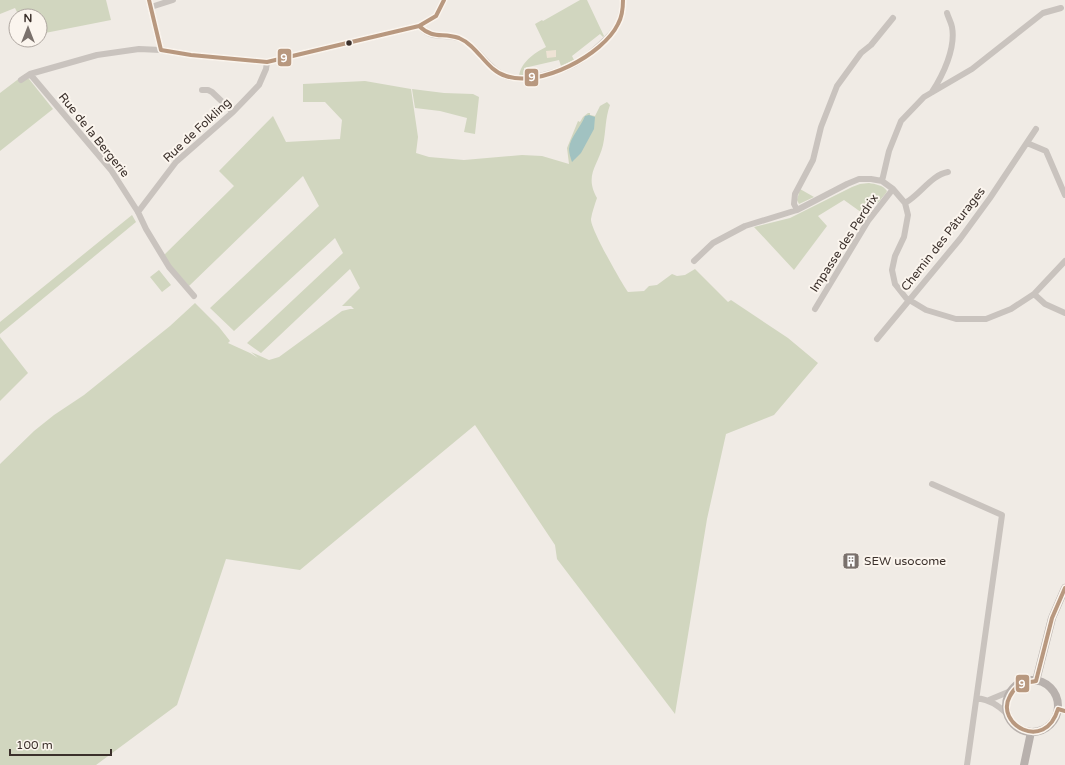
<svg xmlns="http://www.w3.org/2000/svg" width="1065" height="765" font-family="'Varela Round',sans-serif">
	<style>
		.green { fill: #d1d6bf }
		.plaza { fill: #eee3d5 }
		.water { fill: #a1c2c1 }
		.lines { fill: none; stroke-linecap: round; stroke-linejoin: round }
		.minor { stroke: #c9c3be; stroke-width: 6 }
		.major { stroke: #b8b1ad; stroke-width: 8 }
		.bus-1-casing { stroke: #fbf5ee; stroke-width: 7 }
		.bus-1 { stroke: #b8987f; stroke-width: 4 }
		.bus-dot { fill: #3b302b; stroke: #fbf5ee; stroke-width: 1.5 }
		.labels { text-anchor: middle; stroke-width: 4; stroke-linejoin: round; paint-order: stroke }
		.street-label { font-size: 12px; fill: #3b302b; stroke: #fbf5ee }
		.poi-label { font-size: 12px; fill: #3b302b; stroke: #fbf5ee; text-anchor: start }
		.line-badge { stroke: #fbf5ee; stroke-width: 1.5 }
		.badge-label { font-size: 11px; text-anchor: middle; font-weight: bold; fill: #fff }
	</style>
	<rect width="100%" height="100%" fill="#f0ebe5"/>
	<!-- green -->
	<path class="green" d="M 0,0 L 106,0 L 111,20 L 40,34 L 40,16 L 19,16 L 15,8 L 0,14 Z
		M 580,0 L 587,0 L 604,36 L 603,37 L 600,34 L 572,56 L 574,60 L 561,66 L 559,60 L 524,68 L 525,78 L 519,77 C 520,63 534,53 546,47 L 535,24 L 542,20 L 543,21 Z
		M 25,74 L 53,109 L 0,151 L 0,93 Z
		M 365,81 L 411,89 L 418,137 L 416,153 L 429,157 L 464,160 L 522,155 L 542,156 L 569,164 L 567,148 L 578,121 L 580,122 L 583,117 L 588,113 L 590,113 L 590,115 L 595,116 L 600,106 L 607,102 L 610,105 C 605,118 606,132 603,145 C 598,166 584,175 597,198 C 595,204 592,212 591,219 C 590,228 621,282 628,292 L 644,291 L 649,286 L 657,285 L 672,274 L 677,276 L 685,275 L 695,269 L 728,302 L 731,300 L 788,338 L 818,363 L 774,415 L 726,434 L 707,519 L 675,714 L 557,559 L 555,545 L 475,425 L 300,570 L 226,559 L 177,705 L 96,765 L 0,765 L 0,464 L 34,431 L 54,415 L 84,395 L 170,326 L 195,303 L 219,327 L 230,341 L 228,343 L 250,353 L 258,358 L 251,352 L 269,360 L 279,357 L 342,311 L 350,309 L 354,309 L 351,306 L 342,306 L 360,288 L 350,269 L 261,353 L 247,343 L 343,253 L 335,238 L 234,331 L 210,308 L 319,206 L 303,176 L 189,286 L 171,266 L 164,255 L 234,186 L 219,171 L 273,116 L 286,142 L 340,139 L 342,120 L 325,102 L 303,102 L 303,84 Z
		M 412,89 L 444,93 L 473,94 L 479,97 L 475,134 L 464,132 L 467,118 L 440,111 L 415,108 Z
		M 869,183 C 875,184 883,185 887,191 L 886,193 L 877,204 L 874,202 L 865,215 L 844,200 L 818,216 L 827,226 L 794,270 L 754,227 L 790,218 L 852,187 L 860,184 Z
		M 800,189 L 814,197 L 799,204 L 797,200 Z
		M 132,215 L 136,222 L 0,334 L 0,322 Z
		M 159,270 L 171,285 L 162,292 L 150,277 Z
		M 0,337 L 28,373 L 0,401 Z"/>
	<!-- plaza -->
	<path class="plaza" d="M 556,50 L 556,57 L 547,58 L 546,51 Z"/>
	<!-- water -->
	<path class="water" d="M 589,115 L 595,117 L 594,129 L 581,153 L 572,162 C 571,159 569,153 569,149 C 570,137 581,127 585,116 Z"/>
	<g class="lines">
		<!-- minor -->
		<path class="minor" d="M 149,0 L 161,50
			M 151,7 L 173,0
			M 419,26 C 433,41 442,33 458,38 C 479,46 486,68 505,76 C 525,83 565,71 581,60 C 591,53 611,36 617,26 C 621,20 623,8 623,0
			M 30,74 L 111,170 L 138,212 L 146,229 L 169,267 L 194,296
			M 21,80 L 30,74 L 97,55 L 139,49 L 161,50 L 191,55 L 267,62 L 419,26 L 436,16 L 444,0
			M 202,90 L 208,90 L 212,92 L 233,112
			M 932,92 C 943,75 956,48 952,27 C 951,22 948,17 947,13
			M 1027,143 L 1046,151 L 1065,195
			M 882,181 L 889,151 L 901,121 L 924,97 L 972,69 L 1043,13 L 1061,8
			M 905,203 C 920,195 931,175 948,172
			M 797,210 L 794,204 L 795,194 L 813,160 L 821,127 L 837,86 L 861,53 L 871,45 L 893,18
			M 138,212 L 176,162 L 233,112 L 259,85 L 266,69 L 267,62
			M 694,261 L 713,243 L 745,226 L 797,210 L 847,184 L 859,179 L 871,179 L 882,181 L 893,189 L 905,203 L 908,215 L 904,237 L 895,256 L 892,270 L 895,284 L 906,298 L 926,310 L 956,319 L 986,319 L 1011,309 L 1034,294 L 1065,261
			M 1034,294 L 1045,304 L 1065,313
			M 815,309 L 868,221 L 893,189
			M 877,339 L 960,239 L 990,198 L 1036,129
			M 932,484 L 1002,515 L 967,765
			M 977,698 C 990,700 998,705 1007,714
			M 989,700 L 1013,690
			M 1058,709 L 1065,711"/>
		<!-- major -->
		<path class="major" d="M1006 706a26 26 0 1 1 52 0a26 26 0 1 1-52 0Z
			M 1036,681 L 1052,618 L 1065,588
			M 1024,765 L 1031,732"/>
		<!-- bus-1 casing -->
		<g class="bus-1-casing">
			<path id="bus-1" d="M 149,0 L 161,50 L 191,55 L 267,62 L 419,26 L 436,16 L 444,0
				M 419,26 C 434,40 442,32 459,38 C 478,46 486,70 506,76 C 540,88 603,55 618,24 C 622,17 623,8 623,0
				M 1065,588 L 1052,618 L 1036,681 C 1032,682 1027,682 1024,683 C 1018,685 1013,690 1010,696 C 994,724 1045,753 1058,709 L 1065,711"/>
		</g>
		<!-- bus-1 -->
		<use href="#bus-1" class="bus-1"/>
	</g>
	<!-- icons -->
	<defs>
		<g id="building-square" transform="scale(0.9)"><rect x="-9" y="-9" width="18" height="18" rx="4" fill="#7a716c" stroke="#fbf5ee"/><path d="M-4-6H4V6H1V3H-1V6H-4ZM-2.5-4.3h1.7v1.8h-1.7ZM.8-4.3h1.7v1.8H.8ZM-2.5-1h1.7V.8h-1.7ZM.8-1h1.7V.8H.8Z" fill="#fff"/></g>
	</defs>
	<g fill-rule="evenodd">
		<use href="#building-square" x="851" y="561"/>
	</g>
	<!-- markers -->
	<circle class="bus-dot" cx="349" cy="43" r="3.5"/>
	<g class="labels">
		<!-- street labels -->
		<g class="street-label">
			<text transform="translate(197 130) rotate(-43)" y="4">Rue de Folkling</text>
			<text transform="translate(94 135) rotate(51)" y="4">Rue de la Bergerie</text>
			<text transform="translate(943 239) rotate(-52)" y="4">Chemin des Pâturages</text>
			<text transform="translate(844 243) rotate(-57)" y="4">Impasse des Perdrix</text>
		</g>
		<!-- poi labels -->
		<g class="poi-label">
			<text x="864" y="565">SEW usocome</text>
		</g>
	</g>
	<g class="line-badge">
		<rect x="277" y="48" width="15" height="19" rx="4" fill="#b8987f"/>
		<rect x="524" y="68" width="15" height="19" rx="4" fill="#b8987f"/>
		<rect x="1015" y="674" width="15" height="19" rx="4" fill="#b8987f"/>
	</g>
	<g class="badge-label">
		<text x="284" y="62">9</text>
		<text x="532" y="81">9</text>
		<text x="1022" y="688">9</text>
	</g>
	<!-- north arrow -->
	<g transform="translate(28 28)"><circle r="19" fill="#fbf5ee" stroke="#aea6a0"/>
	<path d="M0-3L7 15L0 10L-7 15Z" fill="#7a716c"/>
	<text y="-6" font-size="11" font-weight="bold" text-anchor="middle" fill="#3b302b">N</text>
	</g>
	<!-- scale -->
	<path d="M10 749v6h101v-6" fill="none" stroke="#3b302b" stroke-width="2"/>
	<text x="16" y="749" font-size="12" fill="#3b302b" stroke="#fbf5ee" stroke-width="3" paint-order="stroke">100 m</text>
</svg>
